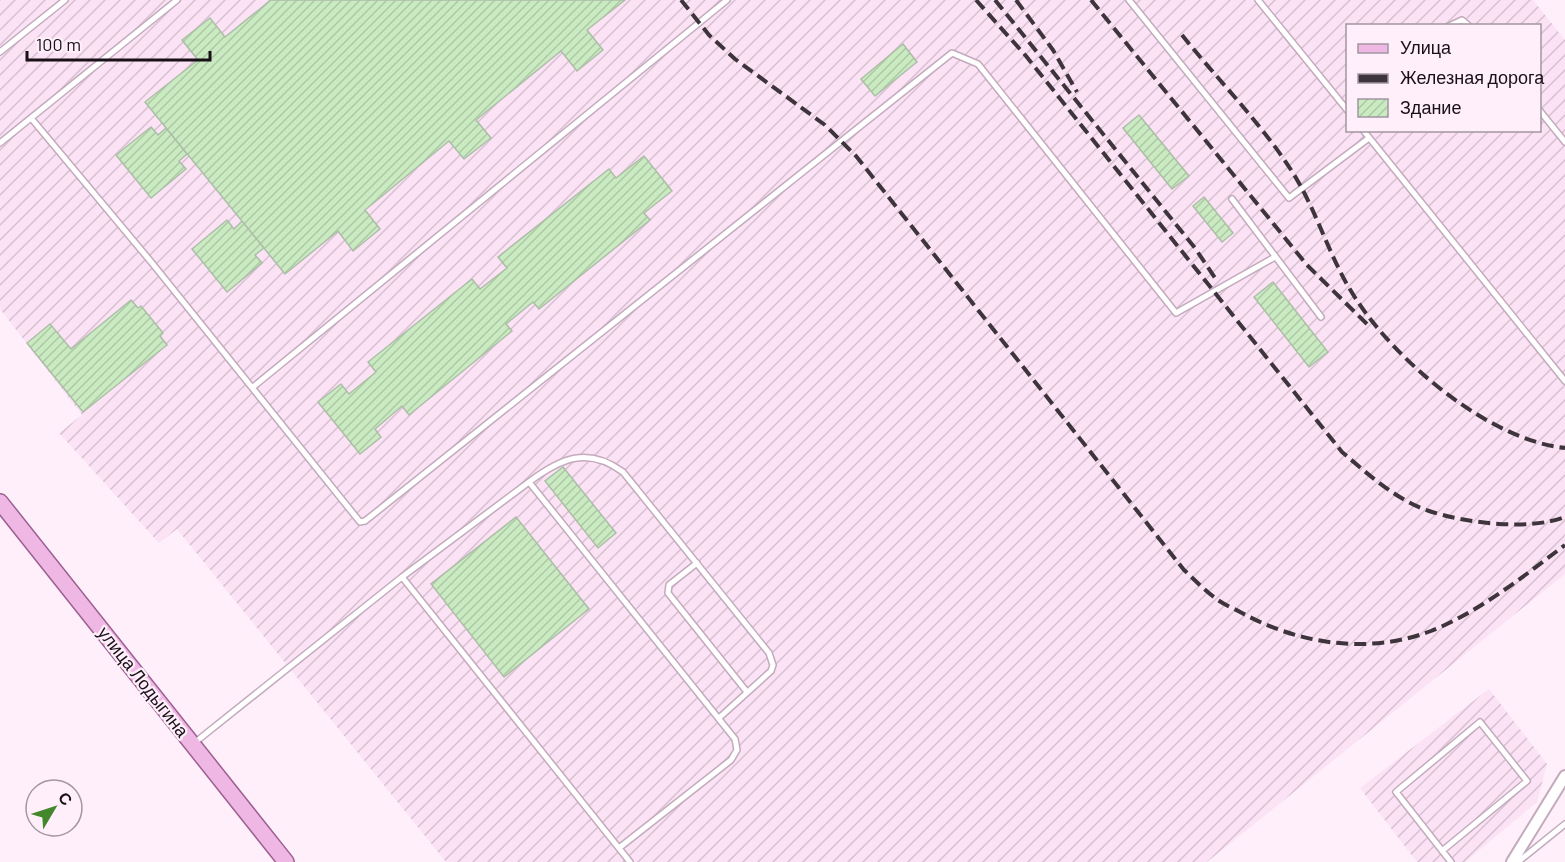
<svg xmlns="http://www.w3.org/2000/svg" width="1565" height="862" font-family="Barlow,sans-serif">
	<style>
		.industrial { fill: url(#industrial-furrows); fill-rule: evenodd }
		.building { fill: url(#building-hatch); stroke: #acbea7; stroke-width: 1.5 }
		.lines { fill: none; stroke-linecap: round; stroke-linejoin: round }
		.service-casing { stroke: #c3abbd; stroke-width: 8 }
		.minor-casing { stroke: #c3abbd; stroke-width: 14 }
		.primary-casing { stroke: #9d5f91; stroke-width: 18 }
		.service { stroke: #fff; stroke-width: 5 }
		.minor { stroke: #fff; stroke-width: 10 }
		.primary { stroke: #efb8e4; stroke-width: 15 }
		.rail { stroke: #3e353c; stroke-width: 4; stroke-dasharray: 12 6; stroke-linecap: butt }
		.labels { text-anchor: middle; stroke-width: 4.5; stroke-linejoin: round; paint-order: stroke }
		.street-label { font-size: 18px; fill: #191117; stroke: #feeffb }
	</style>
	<defs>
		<pattern id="industrial-furrows" width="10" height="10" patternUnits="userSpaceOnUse" patternTransform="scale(1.5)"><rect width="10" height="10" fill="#fbe2f5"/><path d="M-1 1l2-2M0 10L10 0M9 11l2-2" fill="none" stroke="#d7c1d1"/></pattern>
		<pattern id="building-hatch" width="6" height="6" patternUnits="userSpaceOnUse" patternTransform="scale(1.5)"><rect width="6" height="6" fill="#caeac1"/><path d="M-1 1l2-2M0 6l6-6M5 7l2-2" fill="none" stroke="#adc8a5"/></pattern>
	</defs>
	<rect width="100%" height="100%" fill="#feeffb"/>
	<!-- industrial -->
	<path class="industrial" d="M 0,0 L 1533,0 L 1565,40 L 1565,574 L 1207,862 L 446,862 L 177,529 L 159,543 L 59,433 L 82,415 L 0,309 ZM 1348,26 L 1540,26 L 1540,130 L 1348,130 Z
		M 1489,689 L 1547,764 L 1537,802 L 1465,862 L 1417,862 L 1360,788 Z"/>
	<!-- building -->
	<path class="building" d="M 271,0 L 625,0 L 587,30 L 603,50 L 577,71 L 561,51 L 476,120 L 491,138 L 464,159 L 449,141 L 365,210 L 380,229 L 353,251 L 338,231 L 285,274 L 145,102 L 198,60 L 182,40 L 210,18 L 225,37 Z
		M 903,44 L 917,62 L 875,96 L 861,79 Z
		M 1139,115 L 1189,176 L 1172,189 L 1123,128 Z
		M 151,127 L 158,135 L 166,128 L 187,154 L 179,161 L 186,169 L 151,198 L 116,155 Z
		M 644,156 L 672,191 L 644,213 L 650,220 L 539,309 L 533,302 L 506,324 L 512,331 L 409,415 L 402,406 L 375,429 L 381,437 L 360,454 L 318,402 L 341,384 L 349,394 L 376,372 L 368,362 L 472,279 L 480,289 L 507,268 L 498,257 L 609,169 L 616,178 Z
		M 1204,197 L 1233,233 L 1222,242 L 1193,206 Z
		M 227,220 L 234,229 L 242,221 L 264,248 L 255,255 L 262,263 L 227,292 L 192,249 Z
		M 1273,282 L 1328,352 L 1309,367 L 1254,297 Z
		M 131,300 L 138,308 L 141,306 L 163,333 L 160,336 L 167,345 L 83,412 L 27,343 L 50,324 L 71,349 Z
		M 563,467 L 616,533 L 598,548 L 545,481 Z
		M 516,517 L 589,609 L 504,677 L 431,584 Z"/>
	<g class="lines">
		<!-- service casing -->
		<g class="service-casing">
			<path id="service" d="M 1129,0 L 1289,198 L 1369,138
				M 1258,0 L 1348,111
				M 1449,26 L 1462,20 L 1469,26
				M 0,52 L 65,0
				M 1540,111 L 1565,142
				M 31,118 L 152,263 L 360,522 L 365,521 L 952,53 L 978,64 L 1176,313 L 1275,257
				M 1363,130 L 1565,381
				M 0,143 L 177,0
				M 1232,199 L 1321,317
				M 253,387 L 727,0
				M 529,482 C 561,458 588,446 623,472 L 769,653 L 773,665 L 771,671 L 719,718
				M 697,563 L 669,585 L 668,593 L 747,692
				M 402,577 L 630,862
				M 193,744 L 402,577 L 529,482 L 735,739 L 737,750 L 731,760 L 619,848
				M 1442,851 L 1527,781 L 1480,722 L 1396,792 L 1451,862
				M 1518,862 L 1565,824"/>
		</g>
		<!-- minor casing -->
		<g class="minor-casing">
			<path id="minor" d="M 1512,862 L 1565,776"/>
		</g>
		<!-- primary casing -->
		<g class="primary-casing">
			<path id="primary" d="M 0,502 L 286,862"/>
		</g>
		<!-- service -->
		<use href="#service" class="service"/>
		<!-- minor -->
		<use href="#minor" class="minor"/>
		<!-- primary -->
		<use href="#primary" class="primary"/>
		<!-- rail -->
		<path class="rail" d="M 681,0 L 709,35 L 735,59 L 825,125 L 856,156 L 1184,570 C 1194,579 1203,589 1214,597 C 1222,604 1233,608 1242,613 C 1299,644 1368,655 1431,631 C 1479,612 1524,576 1565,545
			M 976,0 L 1026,56 L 1342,452 C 1368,474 1396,500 1429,511 C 1466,523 1529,531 1565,517
			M 995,0 L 1195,248 L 1215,278
			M 1016,0 L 1053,50 L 1077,92
			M 1091,0 L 1307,265 L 1371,328
			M 1182,35 C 1218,80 1262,124 1293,173 C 1318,213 1330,260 1356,299 C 1397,362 1489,440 1565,448"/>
	</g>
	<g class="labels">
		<!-- street labels -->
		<g class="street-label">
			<text transform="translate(143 682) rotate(52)" y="6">улица Лодыгина</text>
		</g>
	</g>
	<!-- legend -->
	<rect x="1346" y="24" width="195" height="108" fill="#feeffb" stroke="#a296a0" stroke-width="1.5"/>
	<rect x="1358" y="44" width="30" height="9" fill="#efb8e4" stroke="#a296a0" stroke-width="1.5"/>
	<text x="1400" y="54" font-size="18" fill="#191117">Улица</text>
	<rect x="1358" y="74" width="30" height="9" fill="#3e353c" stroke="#a296a0" stroke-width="1.5"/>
	<text x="1400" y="84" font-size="18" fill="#191117">Железная дорога</text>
	<rect x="1358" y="99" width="30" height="18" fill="url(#building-hatch)" stroke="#a296a0" stroke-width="1.5"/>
	<text x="1400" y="114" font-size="18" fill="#191117">Здание</text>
	<!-- north arrow -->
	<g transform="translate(54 808) rotate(51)"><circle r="28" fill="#feeffb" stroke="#a296a0" stroke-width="1.5"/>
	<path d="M0-4.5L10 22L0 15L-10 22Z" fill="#42872b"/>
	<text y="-9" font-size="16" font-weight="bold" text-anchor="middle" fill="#191117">С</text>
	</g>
	<!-- scale -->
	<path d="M27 51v9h183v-9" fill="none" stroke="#191117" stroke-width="3"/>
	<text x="36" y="51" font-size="18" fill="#191117" stroke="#feeffb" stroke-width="4.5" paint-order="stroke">100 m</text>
</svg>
